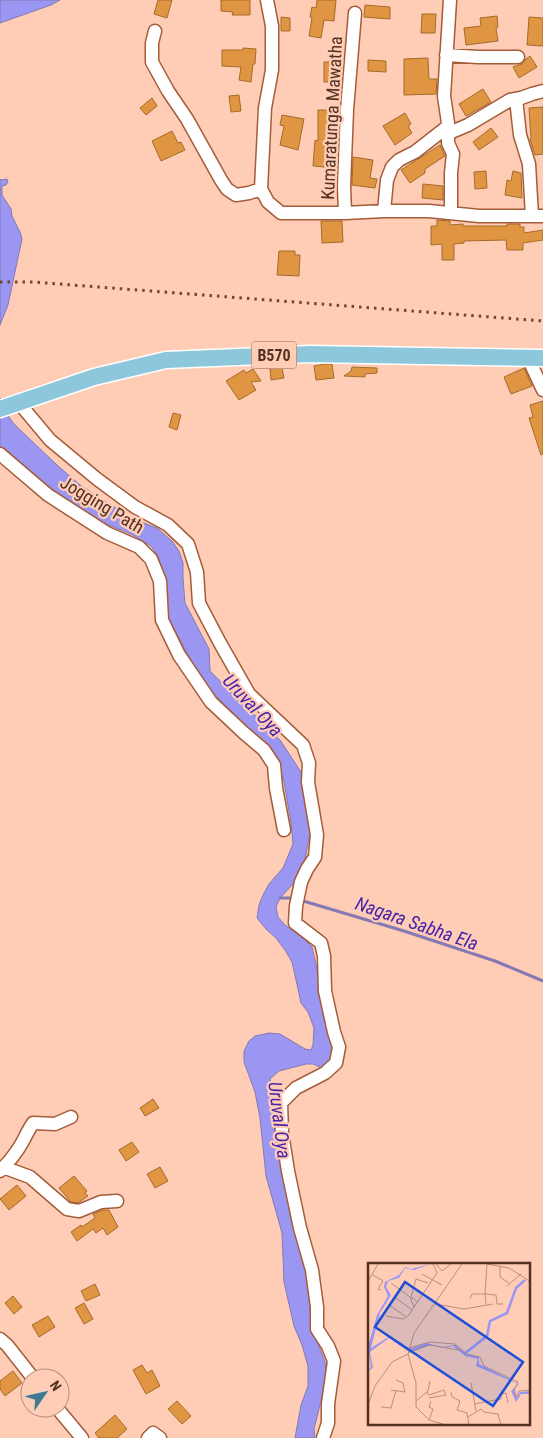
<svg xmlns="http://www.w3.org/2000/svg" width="543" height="1438" font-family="'Roboto Condensed',sans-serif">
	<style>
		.water { fill: #9b96f2; stroke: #8578b4 }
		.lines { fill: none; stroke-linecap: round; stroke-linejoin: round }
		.stream { stroke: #8578b4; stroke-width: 3 }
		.building { fill: #e09542; stroke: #a56b2a }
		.minor-casing { stroke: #a55c38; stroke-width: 15 }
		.major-casing { stroke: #fff; stroke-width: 19 }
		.minor { stroke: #fff; stroke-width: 12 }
		.major { stroke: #8cc7dc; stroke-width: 16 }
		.rail { stroke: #6b4737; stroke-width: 3; stroke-dasharray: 2.5 5; stroke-linecap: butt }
		.labels { text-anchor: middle; stroke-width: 4.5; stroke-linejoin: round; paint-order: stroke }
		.shield { fill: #ffcdb6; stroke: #86604e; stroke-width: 1 }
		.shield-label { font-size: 16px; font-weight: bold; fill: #523122 }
		.street-label { font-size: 18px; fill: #523122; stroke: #ffcdb6 }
		.water-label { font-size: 19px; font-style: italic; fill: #4724aa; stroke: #ffcdb6 }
		.inset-river { fill: none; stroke: #9b96f2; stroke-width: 2.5 }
		.inset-road { fill: none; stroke: #ba8f7b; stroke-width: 1 }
		.view { fill: #1d4ed8; fill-opacity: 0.15; stroke: #1d4ed8; stroke-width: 2.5 }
		.inset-edge { fill: none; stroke: #523122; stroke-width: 2.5 }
	</style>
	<rect width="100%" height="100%" fill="#ffcdb6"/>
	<!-- water -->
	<path class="water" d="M 0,0 L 60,0 L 51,5 L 0,23 Z
		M 0,179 L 1,180 L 7,179 L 8,182 L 6,185 L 2,186 L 2,195 L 11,209 L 12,216 L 20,232 L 22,239 L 8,305 L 0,325 Z
		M 0,398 L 9,417 L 14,424 L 57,465 L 80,485 L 133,519 L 157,528 L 172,541 L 179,551 L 183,563 L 183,578 L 185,603 L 209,649 L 210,671 L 280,740 L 301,772 L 310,831 L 305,860 L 294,883 L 280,898 L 276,907 L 278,917 L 284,924 L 304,939 L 312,947 L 316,964 L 322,998 L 333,1045 L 333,1060 L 322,1068 L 313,1064 L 306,1064 L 279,1071 L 270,1079 L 275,1099 L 307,1264 L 313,1323 L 317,1341 L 325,1362 L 327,1377 L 314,1429 L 315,1438 L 295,1438 L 301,1405 L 308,1386 L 308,1366 L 302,1345 L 294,1326 L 284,1282 L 282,1233 L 266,1176 L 260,1118 L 255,1092 L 244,1062 L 244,1051 L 249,1041 L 255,1036 L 269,1033 L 280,1034 L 305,1049 L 311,1050 L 313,1045 L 314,1028 L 308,1012 L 301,1003 L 297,984 L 292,962 L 285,950 L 276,938 L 266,929 L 257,918 L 259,905 L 263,895 L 269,884 L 283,868 L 293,844 L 291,823 L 284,782 L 278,764 L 270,750 L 221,701 L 202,680 L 170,622 L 166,613 L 165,579 L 158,556 L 151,546 L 133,535 L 104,523 L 82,511 L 48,486 L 0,446 Z"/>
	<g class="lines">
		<!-- stream -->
		<path class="stream" d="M 280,898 L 294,898
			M 300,900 L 404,931 L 495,961 L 543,981"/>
	</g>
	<!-- building -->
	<path class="building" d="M 158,0 L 172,0 L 167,18 L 154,14 Z
		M 221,0 L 250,0 L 250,15 L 232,15 L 233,12 L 221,11 Z
		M 317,0 L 336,0 L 334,21 L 324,20 L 321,38 L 309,36 L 312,18 L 310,17 L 312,7 L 316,8 Z
		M 365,5 L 390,7 L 390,19 L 364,17 Z
		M 422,14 L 436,14 L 435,33 L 421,33 Z
		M 497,16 L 498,27 L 496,28 L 498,41 L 466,45 L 464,28 L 481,26 L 480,18 Z
		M 281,17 L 290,18 L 290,31 L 281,31 Z
		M 529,17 L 543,18 L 543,46 L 527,45 Z
		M 243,48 L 256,49 L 255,64 L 253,64 L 251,82 L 239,80 L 241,67 L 222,66 L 222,50 L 243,50 Z
		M 530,56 L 537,67 L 519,78 L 513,67 L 522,64 L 526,59 Z
		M 428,58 L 429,79 L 437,79 L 436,94 L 404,95 L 404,59 Z
		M 368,60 L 386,61 L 386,72 L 368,71 Z
		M 324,62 L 341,62 L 341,82 L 324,82 Z
		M 483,89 L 491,102 L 466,116 L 459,104 Z
		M 239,95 L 241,111 L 231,112 L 229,96 Z
		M 152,98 L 157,106 L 146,115 L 140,108 Z
		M 543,107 L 543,154 L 535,155 L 530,139 L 531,138 L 529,108 Z
		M 318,110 L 339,110 L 338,121 L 336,121 L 337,137 L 334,157 L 337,157 L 336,168 L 313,166 L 315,140 L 318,141 Z
		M 405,113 L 411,124 L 408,126 L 412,133 L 395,145 L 383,126 Z
		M 282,115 L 304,119 L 298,150 L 280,145 L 284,126 L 280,125 Z
		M 491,128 L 498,137 L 479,150 L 473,142 Z
		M 172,131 L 178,143 L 181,142 L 185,150 L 161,161 L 152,141 Z
		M 440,145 L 445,156 L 425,169 L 425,173 L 410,183 L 401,170 Z
		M 353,157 L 373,160 L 370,178 L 377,179 L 375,188 L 352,185 Z
		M 486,171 L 487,188 L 475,189 L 474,172 Z
		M 513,171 L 521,173 L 522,198 L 505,195 L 507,180 L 511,181 Z
		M 423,184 L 443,186 L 443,200 L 422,198 Z
		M 437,220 L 450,221 L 450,225 L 463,224 L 463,226 L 507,226 L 507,224 L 520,224 L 520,227 L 524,227 L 524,233 L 543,230 L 543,240 L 523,243 L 523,250 L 507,250 L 506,240 L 464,241 L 464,243 L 454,244 L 454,260 L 442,260 L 442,244 L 431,245 L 431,226 L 437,226 Z
		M 321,221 L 342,221 L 343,242 L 322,243 Z
		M 279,251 L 295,251 L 295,255 L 300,255 L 299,276 L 277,275 Z
		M 325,364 L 332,364 L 334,378 L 316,380 L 314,366 Z
		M 352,367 L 377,368 L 377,373 L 365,374 L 365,377 L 344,376 L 351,371 Z
		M 282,368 L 284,378 L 271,380 L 270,369 Z
		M 524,368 L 532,386 L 511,394 L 504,377 Z
		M 253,369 L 261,381 L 251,382 L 256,390 L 239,400 L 226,381 L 244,370 L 246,373 Z
		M 543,401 L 543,454 L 541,455 L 529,418 L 533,417 L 530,405 Z
		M 173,413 L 181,415 L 177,430 L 169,427 Z
		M 153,1099 L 159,1108 L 145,1116 L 140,1108 Z
		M 132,1142 L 139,1152 L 126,1161 L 119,1150 Z
		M 160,1167 L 168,1181 L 155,1188 L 147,1174 Z
		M 74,1176 L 87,1191 L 85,1193 L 88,1196 L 78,1203 L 71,1202 L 59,1188 Z
		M 17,1185 L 26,1196 L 9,1210 L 0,1199 Z
		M 103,1210 L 109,1210 L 118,1227 L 107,1235 L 103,1228 L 96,1233 L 93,1229 L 77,1241 L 71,1232 L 81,1225 L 82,1227 L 95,1218 L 93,1214 Z
		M 95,1284 L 100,1295 L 86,1301 L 81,1291 Z
		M 13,1296 L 22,1307 L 14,1314 L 5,1303 Z
		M 84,1303 L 93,1319 L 84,1324 L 75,1308 Z
		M 48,1316 L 55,1327 L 39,1337 L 32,1325 Z
		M 142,1365 L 147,1373 L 152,1370 L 160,1386 L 146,1394 L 133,1370 Z
		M 13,1371 L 22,1383 L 5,1396 L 0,1389 L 0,1381 Z
		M 177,1401 L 191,1416 L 182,1424 L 168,1409 Z
		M 115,1415 L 127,1429 L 117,1438 L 99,1438 L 95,1433 Z"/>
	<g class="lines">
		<!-- minor casing -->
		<g class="minor-casing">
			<path id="minor" d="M 155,31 L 152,43 L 152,62 L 168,91 L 187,119 L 221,180 L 227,189 L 236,195 L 249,193 L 261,189 L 268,202 L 281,213 L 345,213 L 384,211 L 429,211 L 479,216 L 543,216
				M 446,55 L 478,57 L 518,57
				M 516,99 L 520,135 L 529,164 L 532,216
				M 261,189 L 265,108 L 272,70 L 272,26 L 267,0
				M 384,211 L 387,180 L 392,167 L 399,160 L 415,152 L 447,127 L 448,123 L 444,96 L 450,0
				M 345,213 L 344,186 L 347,110 L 355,13
				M 451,213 L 451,173 L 453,154 L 448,143 L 448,138 L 449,133 L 468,125 L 510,100 L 521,98 L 532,94 L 543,91
				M 528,358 L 543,390
				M 19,403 L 50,440 L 97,479 L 135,507 L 168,525 L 188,544 L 197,572 L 199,603 L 220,643 L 249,694 L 303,745 L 309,763 L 308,782 L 317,835 L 315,857 L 307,869 L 301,882 L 296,906 L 295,923 L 321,943 L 324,956 L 325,991 L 334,1032 L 339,1047 L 336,1063 L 325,1073 L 296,1088 L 281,1103 L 282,1133 L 288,1171 L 300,1228 L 312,1270 L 317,1307 L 317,1329 L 328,1346 L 334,1361 L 328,1404 L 328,1423 L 323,1438
				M 0,454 L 48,495 L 107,533 L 139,547 L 151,559 L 160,581 L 162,620 L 179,655 L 211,702 L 244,733 L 264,750 L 274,765 L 276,788 L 284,830
				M 3,1167 L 30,1177 L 67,1209 L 79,1211 L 101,1202 L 117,1201
				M 0,1171 C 9,1162 17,1152 23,1141 C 26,1135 29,1129 33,1123 L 55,1124 L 71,1117
				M 0,1339 L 7,1345 L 33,1378
				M 57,1408 L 82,1438
				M 148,1438 L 153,1433 L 160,1438"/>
		</g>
		<!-- major casing -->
		<g class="major-casing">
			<path id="major" d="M 0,409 L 94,377 L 166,360 L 310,354 L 543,358"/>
		</g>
		<!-- minor -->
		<use href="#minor" class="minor"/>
		<!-- major -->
		<use href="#major" class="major"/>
		<!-- rail -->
		<path class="rail" d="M 0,282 L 33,282 L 543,321"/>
	</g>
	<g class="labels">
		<!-- shield labels -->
		<rect class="shield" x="251.5" y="341.5" width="45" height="27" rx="4"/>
		<g class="shield-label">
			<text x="274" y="361">B570</text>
		</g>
		<!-- street labels -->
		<g class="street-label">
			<text transform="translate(332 118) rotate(-87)" y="6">Kumaratunga Mawatha</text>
			<text transform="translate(102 505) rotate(31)" y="6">Jogging Path</text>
		</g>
		<!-- water labels -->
		<g class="water-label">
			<text transform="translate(253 705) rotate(47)" y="7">Uruval Oya</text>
			<text transform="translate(417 923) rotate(19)" y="7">Nagara Sabha Ela</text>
			<text transform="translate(280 1120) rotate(83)" y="7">Uruval Oya</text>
		</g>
	</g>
	<!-- overview -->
	<g transform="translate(368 1263)">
		<rect width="162" height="162" fill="#ffcdb6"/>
		<path d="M 63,1 L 46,7 L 37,5 L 31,15 L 20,18 L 18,24 L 23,32 L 12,50 L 3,85 L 22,73 L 42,86 L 59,80 L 74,84 L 87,82 L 96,89 L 97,91 L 111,94 L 111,101 L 151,121 L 147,125 L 148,135 L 152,129 L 162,128 L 162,131 L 153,131 L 148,139 L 143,128 L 150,121 L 108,103 L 110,96 L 97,93 L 85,83 L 74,85 L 64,82 L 41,89 L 21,75 L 2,89 L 5,105 L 0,108 L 3,104 L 0,83 L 9,52 L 20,33 L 16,24 L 17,19 L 31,12 L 37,4 L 43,6 Z" fill="#9b96f2"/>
		<path class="inset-river" d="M 96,91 L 119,73 L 122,58 L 139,50 L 148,25 L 157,17"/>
		<path class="inset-road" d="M 68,1 L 74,8 L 83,1M 119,1 L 141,5 L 163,19M 132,4 L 132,14 L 141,20M 54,11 L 74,22M 5,12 L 15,18 L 10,26 L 13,27M 0,18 L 10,1M 23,20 L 42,34 L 46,44M 139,23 L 153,11M 28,35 L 44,47M 102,36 L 104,31 L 117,31 L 119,1M 50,39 L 43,34 L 48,16 L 60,20M 67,41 L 96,46 L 125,41M 118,41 L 117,31 L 128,32 L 129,41 L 135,41M 21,42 L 37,53M 18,53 L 35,56 L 40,53 L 69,10 L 65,1M 41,85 L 62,79 L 87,81 L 99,91 L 112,94 L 116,103 L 150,119 L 146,127 L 148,134 L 151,128 L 163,127M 40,90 L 61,82 L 91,87M 103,120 L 108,148M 23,127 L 37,129 L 35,120 L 28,117M 59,129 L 61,132 L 76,127 L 78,132 L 61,135M 83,129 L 84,134 L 92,138 L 89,147 L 99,150 L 101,162M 48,138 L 60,128 L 62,118M 106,141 L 133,136 L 133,131 L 138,130 L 140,140M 0,142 L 7,123 L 24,99 L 40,91M 13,144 L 23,145 L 28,127M 100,154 L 113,146 L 116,149 L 130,151 L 133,162M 61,157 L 65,146 L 61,144 L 63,138M 78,162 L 61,157 L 48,144 L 48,120 L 40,91 L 46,70 L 94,1"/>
		<path class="view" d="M 37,19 L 155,99 L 125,143 L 7,64 Z"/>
		<rect width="162" height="162" class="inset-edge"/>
	</g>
	<!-- north arrow -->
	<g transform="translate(45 1393) rotate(56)"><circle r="24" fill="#ffcdb6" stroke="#ba8f7b"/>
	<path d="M0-4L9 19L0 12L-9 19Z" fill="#3e7a91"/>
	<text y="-8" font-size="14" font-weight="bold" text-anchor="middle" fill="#523122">N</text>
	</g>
</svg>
